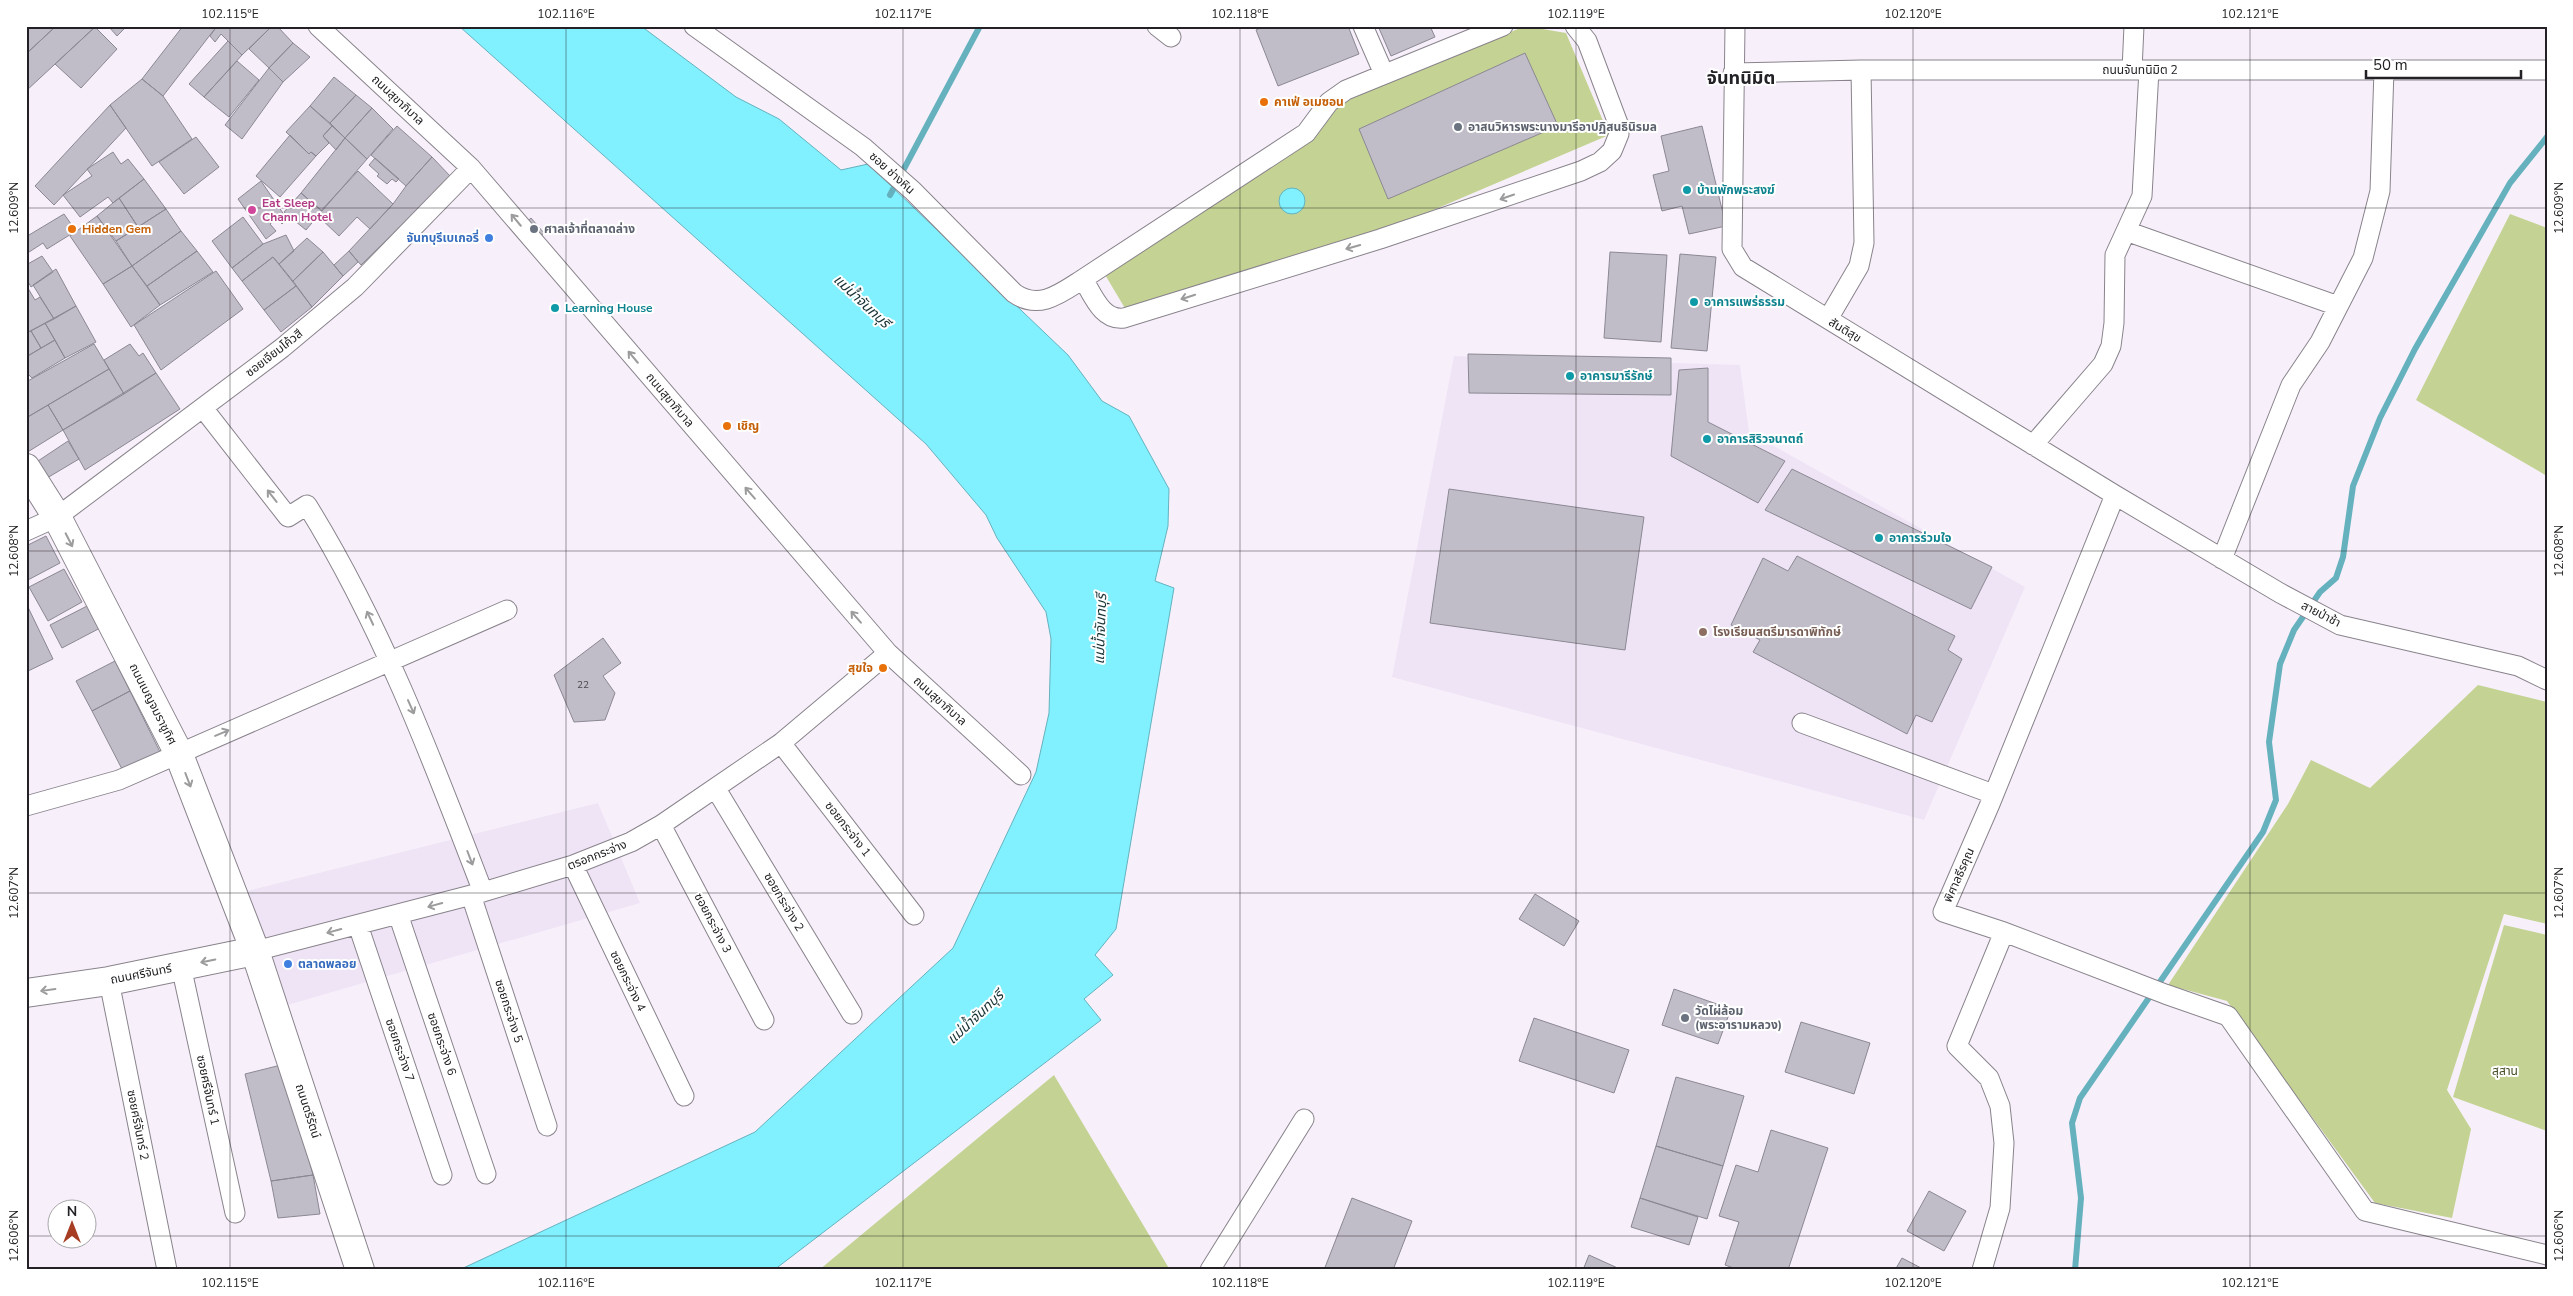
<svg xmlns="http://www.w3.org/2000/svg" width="2573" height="1296" font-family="'Nunito Sans','Noto Sans Thai',sans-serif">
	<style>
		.built { fill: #efe4f5 }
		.green { fill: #c4d393 }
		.water { fill: #81f0ff; stroke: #65b2be }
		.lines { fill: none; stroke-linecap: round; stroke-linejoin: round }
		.stream { stroke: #65b2be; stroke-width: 6 }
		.building { fill: #c1bdc8; stroke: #8b8893 }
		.street-casing { stroke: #89838c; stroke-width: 21 }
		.secondary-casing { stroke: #89838c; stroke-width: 30 }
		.street { stroke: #fff; stroke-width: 19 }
		.secondary { stroke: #fff; stroke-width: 28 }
		.oneway { stroke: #9c9b9d }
		.ticks { fill: none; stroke: #232125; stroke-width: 1; stroke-opacity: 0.45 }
		.food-dot { fill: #e8710a; stroke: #fff; stroke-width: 2 }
		.worship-dot { fill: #6b7280; stroke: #fff; stroke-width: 2 }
		.culture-dot { fill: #0f9aa8; stroke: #fff; stroke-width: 2 }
		.hotel-dot { fill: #d1479c; stroke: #fff; stroke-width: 2 }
		.shop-dot { fill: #3f7fe0; stroke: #fff; stroke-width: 2 }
		.education-dot { fill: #8d6e63; stroke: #fff; stroke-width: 2 }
		.labels { text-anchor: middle; stroke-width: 4; stroke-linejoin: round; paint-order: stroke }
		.number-label { font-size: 10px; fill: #4a484e }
		.street-label { font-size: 12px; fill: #232125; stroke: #fff }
		.food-label { font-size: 12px; font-weight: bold; fill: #c56008; stroke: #fff; text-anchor: start }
		.worship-label { font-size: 12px; font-weight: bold; fill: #5b616d; stroke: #fff; text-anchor: start }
		.culture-label { font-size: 12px; font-weight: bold; fill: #0d838f; stroke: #fff; text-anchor: start }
		.hotel-label { font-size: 12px; font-weight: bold; fill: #b23c85; stroke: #fff; text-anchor: start }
		.shop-label { font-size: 12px; font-weight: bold; fill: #366cbe; stroke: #fff; text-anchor: end }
		.education-label { font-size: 12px; font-weight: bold; fill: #785e54; stroke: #fff; text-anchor: start }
		.park-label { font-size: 12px; fill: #414920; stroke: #fff }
		.water-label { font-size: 14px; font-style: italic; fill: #183235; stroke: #fff }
		.district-label { font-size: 18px; font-weight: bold; fill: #232125; stroke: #fff }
		.neatline { fill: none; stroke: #232125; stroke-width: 2 }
		.ticks-label { font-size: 12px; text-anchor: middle; fill: #232125 }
	</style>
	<rect width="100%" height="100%" fill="#f7f0fb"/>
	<!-- built -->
	<path class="built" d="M 1454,356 L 1740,365 L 1749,432 L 2025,587 L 1924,820 L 1392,677 Z
		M 598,803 L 640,903 L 284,1006 L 247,891 Z"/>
	<!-- green -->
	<path class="green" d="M 1525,26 L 1566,33 L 1609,135 L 1391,228 L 1126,310 L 1104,273 L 1318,134 L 1338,104 Z
		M 2510,214 L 2547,228 L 2547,476 L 2416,400 Z
		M 2478,685 L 2547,702 L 2547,924 L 2504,914 L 2447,1090 L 2471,1129 L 2452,1218 L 2375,1203 L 2227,1001 L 2168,985 L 2288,804 L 2311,760 L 2370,788 Z
		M 2504,925 L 2547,935 L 2547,1131 L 2453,1097 Z
		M 1054,1075 L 1170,1270 L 819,1270 Z"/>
	<!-- water -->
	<path class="water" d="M 459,26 L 641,26 L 736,97 L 779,119 L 841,170 L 868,164 L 1068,355 L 1102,401 L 1129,416 L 1169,489 L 1168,526 L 1155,581 L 1174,588 L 1116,929 L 1095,955 L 1113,975 L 1084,999 L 1101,1020 L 774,1270 L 459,1270 L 755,1132 L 953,948 L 1036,772 L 1049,713 L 1051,639 L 1046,612 L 997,538 L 986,515 L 926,444 Z
		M1279 201a13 13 0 1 1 26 0a13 13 0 1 1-26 0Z"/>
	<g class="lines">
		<!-- stream -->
		<path class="stream" d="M 890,195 L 980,26
			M 2075,1270 L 2081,1198 L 2072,1123 L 2080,1098 L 2263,832 L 2276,800 L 2269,742 L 2280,664 L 2294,630 L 2320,592 L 2336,578 L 2343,557 L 2353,486 L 2380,418 L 2415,349 L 2510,183 L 2547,137"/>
	</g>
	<!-- building -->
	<path class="building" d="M 26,26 L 56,26 L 26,54 Z
		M 56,26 L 96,26 L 26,91 L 26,54 Z
		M 124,26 L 125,28 L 117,36 L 109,27 Z
		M 183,26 L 217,26 L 163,96 L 142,79 Z
		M 217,26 L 272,26 L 242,55 L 221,34 L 215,42 L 210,36 Z
		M 272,26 L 277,26 L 293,43 L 269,68 L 249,49 Z
		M 1265,26 L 1348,26 L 1359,54 L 1278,86 L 1256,30 Z
		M 1378,26 L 1430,26 L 1435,37 L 1391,56 Z
		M 95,27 L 117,49 L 81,88 L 55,64 Z
		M 228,41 L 242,55 L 204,97 L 189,84 Z
		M 293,43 L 310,57 L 283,82 L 269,68 Z
		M 1525,53 L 1558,126 L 1388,199 L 1359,129 Z
		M 237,61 L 259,80 L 229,117 L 204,97 Z
		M 269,68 L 283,82 L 242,139 L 225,125 Z
		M 334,77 L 356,95 L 330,123 L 310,106 Z
		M 142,79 L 163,96 L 192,139 L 152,166 L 110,105 Z
		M 356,95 L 372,108 L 345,138 L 330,123 Z
		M 110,105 L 126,128 L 54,205 L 35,186 Z
		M 310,106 L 332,126 L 323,136 L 329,143 L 316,156 L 311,152 L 309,154 L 286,132 Z
		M 372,108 L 393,129 L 367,159 L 345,138 Z
		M 332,126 L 345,138 L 336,150 L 323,136 Z
		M 397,126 L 432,157 L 406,186 L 371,155 Z
		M 1702,126 L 1726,226 L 1689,234 L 1682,206 L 1662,211 L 1653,175 L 1669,171 L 1661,136 Z
		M 290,135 L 309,154 L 311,152 L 316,156 L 280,197 L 256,176 Z
		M 196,137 L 219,167 L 184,194 L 159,162 Z
		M 345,138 L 367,159 L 322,211 L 301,193 Z
		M 113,152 L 121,164 L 128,159 L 144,179 L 113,203 L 108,197 L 80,217 L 63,195 L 92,176 L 87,169 Z
		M 432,157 L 451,177 L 361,265 L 349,251 L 393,204 L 406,186 Z
		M 375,158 L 399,179 L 396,182 L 392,179 L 387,184 L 377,176 L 379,174 L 369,165 Z
		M 358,171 L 393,204 L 370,229 L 357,217 L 339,236 L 317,215 Z
		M 144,179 L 166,209 L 138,227 L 119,198 Z
		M 261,181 L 287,219 L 282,224 L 277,218 L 270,224 L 276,231 L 266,239 L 238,199 Z
		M 301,193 L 322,211 L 306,230 L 284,212 Z
		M 119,198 L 138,227 L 116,241 L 97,216 Z
		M 166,209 L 181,231 L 132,266 L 116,241 Z
		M 64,214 L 76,231 L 47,249 L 43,243 L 26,254 L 26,230 L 29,235 Z
		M 97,216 L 132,266 L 103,284 L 70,236 Z
		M 243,217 L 263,244 L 232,268 L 212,241 Z
		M 531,218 L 544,233 L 536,240 L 523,225 Z
		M 181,231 L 197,251 L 147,286 L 132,266 Z
		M 286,235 L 294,251 L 279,264 L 273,257 L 242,281 L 232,268 L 263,244 Z
		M 307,238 L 323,252 L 293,281 L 279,264 Z
		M 197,251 L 213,272 L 160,305 L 147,286 Z
		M 349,251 L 358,262 L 343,276 L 334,265 Z
		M 323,252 L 343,276 L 312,307 L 293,281 Z
		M 1610,252 L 1667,255 L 1661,342 L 1604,338 Z
		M 1680,254 L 1716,257 L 1707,351 L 1671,348 Z
		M 42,256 L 53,272 L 31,287 L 26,278 L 26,265 Z
		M 273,257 L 296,286 L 264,310 L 242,281 Z
		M 132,266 L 160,305 L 131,327 L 103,284 Z
		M 56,269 L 76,306 L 54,319 L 33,285 Z
		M 216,271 L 243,309 L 161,370 L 134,325 Z
		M 26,285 L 35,300 L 40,297 L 54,319 L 26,333 Z
		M 296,286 L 312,307 L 281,332 L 264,310 Z
		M 76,306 L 96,342 L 65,358 L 45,323 Z
		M 45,323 L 55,340 L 41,348 L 31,331 Z
		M 31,331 L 41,348 L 26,357 L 26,333 Z
		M 55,340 L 65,358 L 32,378 L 26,372 L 26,357 Z
		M 94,344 L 109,369 L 26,418 L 26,382 Z
		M 130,344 L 139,356 L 143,353 L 156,373 L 124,394 L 104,360 Z
		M 1468,354 L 1671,358 L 1671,395 L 1469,393 Z
		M 1708,368 L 1708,422 L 1785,461 L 1758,503 L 1671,456 L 1679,370 Z
		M 109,369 L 124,394 L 63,430 L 48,405 Z
		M 156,373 L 180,409 L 85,470 L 63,430 Z
		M 48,405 L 63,430 L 26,453 L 26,418 Z
		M 68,441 L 79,459 L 42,481 L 32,465 Z
		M 1792,469 L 1992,567 L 1971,609 L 1765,510 Z
		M 1449,489 L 1644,517 L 1625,650 L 1430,623 Z
		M 46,536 L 60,563 L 26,581 L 26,546 Z
		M 1797,556 L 1955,636 L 1948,650 L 1962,659 L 1932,722 L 1916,715 L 1907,734 L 1753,652 L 1760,640 L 1731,625 L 1763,558 L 1788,571 Z
		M 64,569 L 82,602 L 48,621 L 29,587 Z
		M 26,603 L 53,659 L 26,672 Z
		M 91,604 L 102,627 L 62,648 L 50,625 Z
		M 603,638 L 621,663 L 603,676 L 615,693 L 605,720 L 574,722 L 554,675 Z
		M 115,661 L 130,691 L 92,711 L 76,681 Z
		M 130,691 L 160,752 L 123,771 L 92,711 Z
		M 1535,894 L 1579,921 L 1564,946 L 1519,919 Z
		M 1674,989 L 1731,1009 L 1718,1044 L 1662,1025 Z
		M 1534,1018 L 1629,1050 L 1614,1093 L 1519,1061 Z
		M 1801,1022 L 1870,1043 L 1854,1094 L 1785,1072 Z
		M 285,1064 L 313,1175 L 271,1181 L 245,1074 Z
		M 1676,1077 L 1744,1096 L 1723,1166 L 1656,1146 Z
		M 1771,1130 L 1828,1148 L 1788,1270 L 1739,1270 L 1725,1265 L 1739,1222 L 1719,1216 L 1736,1165 L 1758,1172 Z
		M 1656,1146 L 1723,1166 L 1707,1219 L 1640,1198 Z
		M 313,1175 L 320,1214 L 278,1218 L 271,1181 Z
		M 1929,1191 L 1966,1211 L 1944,1251 L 1907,1231 Z
		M 1352,1198 L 1412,1221 L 1393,1270 L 1324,1270 Z
		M 1640,1198 L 1698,1217 L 1689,1245 L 1631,1227 Z
		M 1589,1255 L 1622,1270 L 1583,1270 Z
		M 1902,1258 L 1923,1269 L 1923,1270 L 1895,1270 Z"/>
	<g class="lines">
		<!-- street casing -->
		<g class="street-casing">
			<path id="street" d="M 318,26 L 471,168 L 888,653 L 1021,775
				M 694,26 L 863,147 L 913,191 L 1014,293 C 1039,311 1061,293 1083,279 L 1306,133 L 1329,102 L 1346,90 L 1503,26
				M 1157,26 L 1171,37
				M 1363,26 L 1384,74
				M 1735,26 L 1732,249 L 1743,267 L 2115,495 L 2280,593 L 2340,625 L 2518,666 L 2547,680
				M 2132,70 L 2134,26
				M 1733,73 L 1861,70 L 2547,70
				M 2126,231 L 2338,306
				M 1083,279 C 1093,295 1102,321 1124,318 L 1380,239 L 1581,171 L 1600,162 L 1612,151 L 1619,134 L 1619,126 L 1587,41 L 1575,26
				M 1828,319 L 1859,266 L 1864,243 L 1861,70
				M 203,408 L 288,517 L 307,505 C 382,626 432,759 483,892
				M 2033,445 L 2103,364 L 2111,346 L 2114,323 L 2115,255 L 2142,196 L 2149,70
				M 26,531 L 57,517 L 282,348 L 355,287 L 471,168
				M 2222,559 L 2291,385 L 2320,342 L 2363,258 L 2380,191 L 2384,70
				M 1802,723 L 1993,794
				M 781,743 L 914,915
				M 716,789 L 852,1014
				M 26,806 L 119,780 L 507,610
				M 661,825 L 764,1020
				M 573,865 L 684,1096
				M 471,895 L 547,1126
				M 398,914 L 486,1174
				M 358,925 L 442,1175
				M 2004,932 L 2165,994 L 2228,1016 L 2365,1211 L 2547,1255
				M 255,951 L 483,892 L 573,865 L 631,842 L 661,825 L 781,743 L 888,653
				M 181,966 L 235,1213
				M 109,981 L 167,1270
				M 1210,1270 L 1304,1119
				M 1982,1270 L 2000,1208 L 2004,1143 L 2000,1106 L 1989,1078 L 1957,1046 L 2004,932 L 1943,912 L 1990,804 L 2115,495"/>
		</g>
		<!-- secondary casing -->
		<g class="secondary-casing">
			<path id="secondary" d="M 26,468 L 57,517 L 178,752 L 255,951 L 360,1270
				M 26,993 L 109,981 L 255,951"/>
		</g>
		<!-- street -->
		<use href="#street" class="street"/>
		<!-- secondary -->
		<use href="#secondary" class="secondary"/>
	</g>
	<!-- one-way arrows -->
	<defs><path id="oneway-shaft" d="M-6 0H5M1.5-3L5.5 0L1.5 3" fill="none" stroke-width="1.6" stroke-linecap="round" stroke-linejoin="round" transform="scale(1.25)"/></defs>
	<g class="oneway">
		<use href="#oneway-shaft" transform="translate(1507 197) rotate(161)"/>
		<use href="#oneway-shaft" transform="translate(516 220) rotate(-130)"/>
		<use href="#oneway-shaft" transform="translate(1353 247) rotate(164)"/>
		<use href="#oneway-shaft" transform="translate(1188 297) rotate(162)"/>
		<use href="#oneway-shaft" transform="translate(633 357) rotate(-130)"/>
		<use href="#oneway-shaft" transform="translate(750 493) rotate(-131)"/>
		<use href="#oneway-shaft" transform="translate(272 496) rotate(-128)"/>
		<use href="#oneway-shaft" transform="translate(69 540) rotate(63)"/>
		<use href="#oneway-shaft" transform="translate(856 617) rotate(-131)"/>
		<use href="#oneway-shaft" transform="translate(370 618) rotate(-115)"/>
		<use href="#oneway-shaft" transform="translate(411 707) rotate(66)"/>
		<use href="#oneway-shaft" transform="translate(222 733) rotate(-23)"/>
		<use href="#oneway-shaft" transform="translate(188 780) rotate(69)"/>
		<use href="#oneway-shaft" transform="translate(470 858) rotate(69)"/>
		<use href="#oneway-shaft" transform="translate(435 905) rotate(165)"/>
		<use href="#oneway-shaft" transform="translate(334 931) rotate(165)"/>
		<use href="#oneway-shaft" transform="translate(208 961) rotate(168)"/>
		<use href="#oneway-shaft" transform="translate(48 990) rotate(172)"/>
	</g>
	<!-- ticks -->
	<path class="ticks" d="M 230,26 L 230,1270M 566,26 L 566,1270M 903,26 L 903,1270M 1240,26 L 1240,1270M 1576,26 L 1576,1270M 1913,26 L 1913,1270M 2250,26 L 2250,1270M 26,208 L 2547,208M 26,551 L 2547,551M 26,893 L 2547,893M 26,1236 L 58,1236M 88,1236 L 2547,1236"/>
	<!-- markers -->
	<g class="food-dot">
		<circle cx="1264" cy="102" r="5"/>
		<circle cx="72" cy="229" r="5"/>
		<circle cx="727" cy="426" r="5"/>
		<circle cx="883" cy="668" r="5"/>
	</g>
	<g class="worship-dot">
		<circle cx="1458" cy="127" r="5"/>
		<circle cx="534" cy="229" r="5"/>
		<circle cx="1685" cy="1018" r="5"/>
	</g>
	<g class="culture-dot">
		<circle cx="1687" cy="190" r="5"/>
		<circle cx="1694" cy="302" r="5"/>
		<circle cx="555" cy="308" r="5"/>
		<circle cx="1570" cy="376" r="5"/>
		<circle cx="1707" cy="439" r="5"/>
		<circle cx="1879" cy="538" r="5"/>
	</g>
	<circle class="hotel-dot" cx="252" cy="210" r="5"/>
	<g class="shop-dot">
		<circle cx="489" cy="238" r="5"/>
		<circle cx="288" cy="964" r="5"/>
	</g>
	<circle class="education-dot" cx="1703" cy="632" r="5"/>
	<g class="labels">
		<!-- number labels -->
		<g class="number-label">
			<text x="583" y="688">22</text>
		</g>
		<!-- street labels -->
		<g class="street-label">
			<text x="2140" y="74">ถนนจันทนิมิต 2</text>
			<text transform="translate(398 100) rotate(43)" y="4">ถนนสุขาภิบาล</text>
			<text transform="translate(892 173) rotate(42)" y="4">ซอย ช่างหิน</text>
			<text transform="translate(1845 330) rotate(31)" y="4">สันติสุข</text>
			<text transform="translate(274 353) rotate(-38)" y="4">ซอยเจียมโค้วสี</text>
			<text transform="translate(670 400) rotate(50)" y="4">ถนนสุขาภิบาล</text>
			<text transform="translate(2321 614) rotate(27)" y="4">สายป่าช้า</text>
			<text transform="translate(940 701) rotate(42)" y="4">ถนนสุขาภิบาล</text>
			<text transform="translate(153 704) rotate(63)" y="4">ถนนเบญจมราชูทิศ</text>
			<text transform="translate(848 829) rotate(52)" y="4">ซอยกระจ่าง 1</text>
			<text transform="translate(597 855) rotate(-21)" y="4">ตรอกกระจ่าง</text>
			<text transform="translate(1959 875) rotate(-66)" y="4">พิศาลธีรคุณ</text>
			<text transform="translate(784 902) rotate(59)" y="4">ซอยกระจ่าง 2</text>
			<text transform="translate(713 923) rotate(62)" y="4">ซอยกระจ่าง 3</text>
			<text transform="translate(141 974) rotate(-11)" y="4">ถนนศรีจันทร์</text>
			<text transform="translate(628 981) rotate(64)" y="4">ซอยกระจ่าง 4</text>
			<text transform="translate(509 1011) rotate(72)" y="4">ซอยกระจ่าง 5</text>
			<text transform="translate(442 1044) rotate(71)" y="4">ซอยกระจ่าง 6</text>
			<text transform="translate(400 1050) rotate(71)" y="4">ซอยกระจ่าง 7</text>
			<text transform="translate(208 1090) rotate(78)" y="4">ซอยศรีจันทร์ 1</text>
			<text transform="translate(308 1111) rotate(72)" y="4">ถนนตรีรัตน์</text>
			<text transform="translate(138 1125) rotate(79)" y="4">ซอยศรีจันทร์ 2</text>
		</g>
		<!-- food labels -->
		<g class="food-label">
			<text x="1274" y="106">คาเฟ่ อเมซอน</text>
			<text x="82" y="233">Hidden Gem</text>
			<text x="737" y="430">เชิญ</text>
			<text x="873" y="672" text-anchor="end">สุขใจ</text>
		</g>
		<!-- worship labels -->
		<g class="worship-label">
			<text x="1468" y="131">อาสนวิหารพระนางมารีอาปฏิสนธินิรมล</text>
			<text x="544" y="233">ศาลเจ้าที่ตลาดล่าง</text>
			<text x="1695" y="1015">วัดไผ่ล้อม<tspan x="1695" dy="14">(พระอารามหลวง)</tspan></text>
		</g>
		<!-- culture labels -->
		<g class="culture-label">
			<text x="1697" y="194">บ้านพักพระสงฆ์</text>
			<text x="1704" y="306">อาคารแพร่ธรรม</text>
			<text x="565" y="312">Learning House</text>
			<text x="1580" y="380">อาคารมารีรักษ์</text>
			<text x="1717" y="443">อาคารสิริวจนาตถ์</text>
			<text x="1889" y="542">อาคารร่วมใจ</text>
		</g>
		<!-- hotel labels -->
		<g class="hotel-label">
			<text x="262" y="207">Eat Sleep<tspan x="262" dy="14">Chann Hotel</tspan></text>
		</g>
		<!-- shop labels -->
		<g class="shop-label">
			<text x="479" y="242">จันทบุรีเบเกอรี่</text>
			<text x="298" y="968" text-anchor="start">ตลาดพลอย</text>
		</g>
		<!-- education labels -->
		<g class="education-label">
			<text x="1713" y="636">โรงเรียนสตรีมารดาพิทักษ์</text>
		</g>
		<!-- park labels -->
		<g class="park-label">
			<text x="2505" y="1075">สุสาน</text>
		</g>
		<!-- water labels -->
		<g class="water-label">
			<text transform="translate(862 301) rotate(43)" y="5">แม่น้ำจันทบุรี</text>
			<text transform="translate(1100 629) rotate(-88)" y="5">แม่น้ำจันทบุรี</text>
			<text transform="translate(975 1017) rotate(-43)" y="5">แม่น้ำจันทบุรี</text>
		</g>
		<!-- district labels -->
		<g class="district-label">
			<text x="1741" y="84">จันทนิมิต</text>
		</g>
	</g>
	<!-- border -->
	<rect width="2573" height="1296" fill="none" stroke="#ffffff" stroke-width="55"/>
	<!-- north arrow -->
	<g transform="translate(72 1224)"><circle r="24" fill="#ffffff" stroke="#a7a6a8"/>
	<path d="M0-4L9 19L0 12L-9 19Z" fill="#a73e24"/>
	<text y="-8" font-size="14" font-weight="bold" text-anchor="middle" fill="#232125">N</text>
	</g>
	<!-- scale -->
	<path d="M2366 70v8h155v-8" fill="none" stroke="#232125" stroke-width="2.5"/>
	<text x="2373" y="70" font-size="15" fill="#232125" stroke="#ffffff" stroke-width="4" paint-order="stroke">50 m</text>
	<rect x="28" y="28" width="2518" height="1240" class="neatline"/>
	<g class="ticks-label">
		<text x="230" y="18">102.115°E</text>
		<text x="566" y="18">102.116°E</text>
		<text x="903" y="18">102.117°E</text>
		<text x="1240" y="18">102.118°E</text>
		<text x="1576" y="18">102.119°E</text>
		<text x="1913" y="18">102.120°E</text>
		<text x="2250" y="18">102.121°E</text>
		<text transform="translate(14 208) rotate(-90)" y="4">12.609°N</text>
		<text transform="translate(2559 208) rotate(-90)" y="4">12.609°N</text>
		<text transform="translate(14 551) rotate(-90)" y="4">12.608°N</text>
		<text transform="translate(2559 551) rotate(-90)" y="4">12.608°N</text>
		<text transform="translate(14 893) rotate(-90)" y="4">12.607°N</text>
		<text transform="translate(2559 893) rotate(-90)" y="4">12.607°N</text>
		<text transform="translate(14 1236) rotate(-90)" y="4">12.606°N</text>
		<text transform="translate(2559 1236) rotate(-90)" y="4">12.606°N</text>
		<text x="230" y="1287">102.115°E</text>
		<text x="566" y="1287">102.116°E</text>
		<text x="903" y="1287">102.117°E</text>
		<text x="1240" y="1287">102.118°E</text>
		<text x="1576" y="1287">102.119°E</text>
		<text x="1913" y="1287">102.120°E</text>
		<text x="2250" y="1287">102.121°E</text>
	</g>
</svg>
